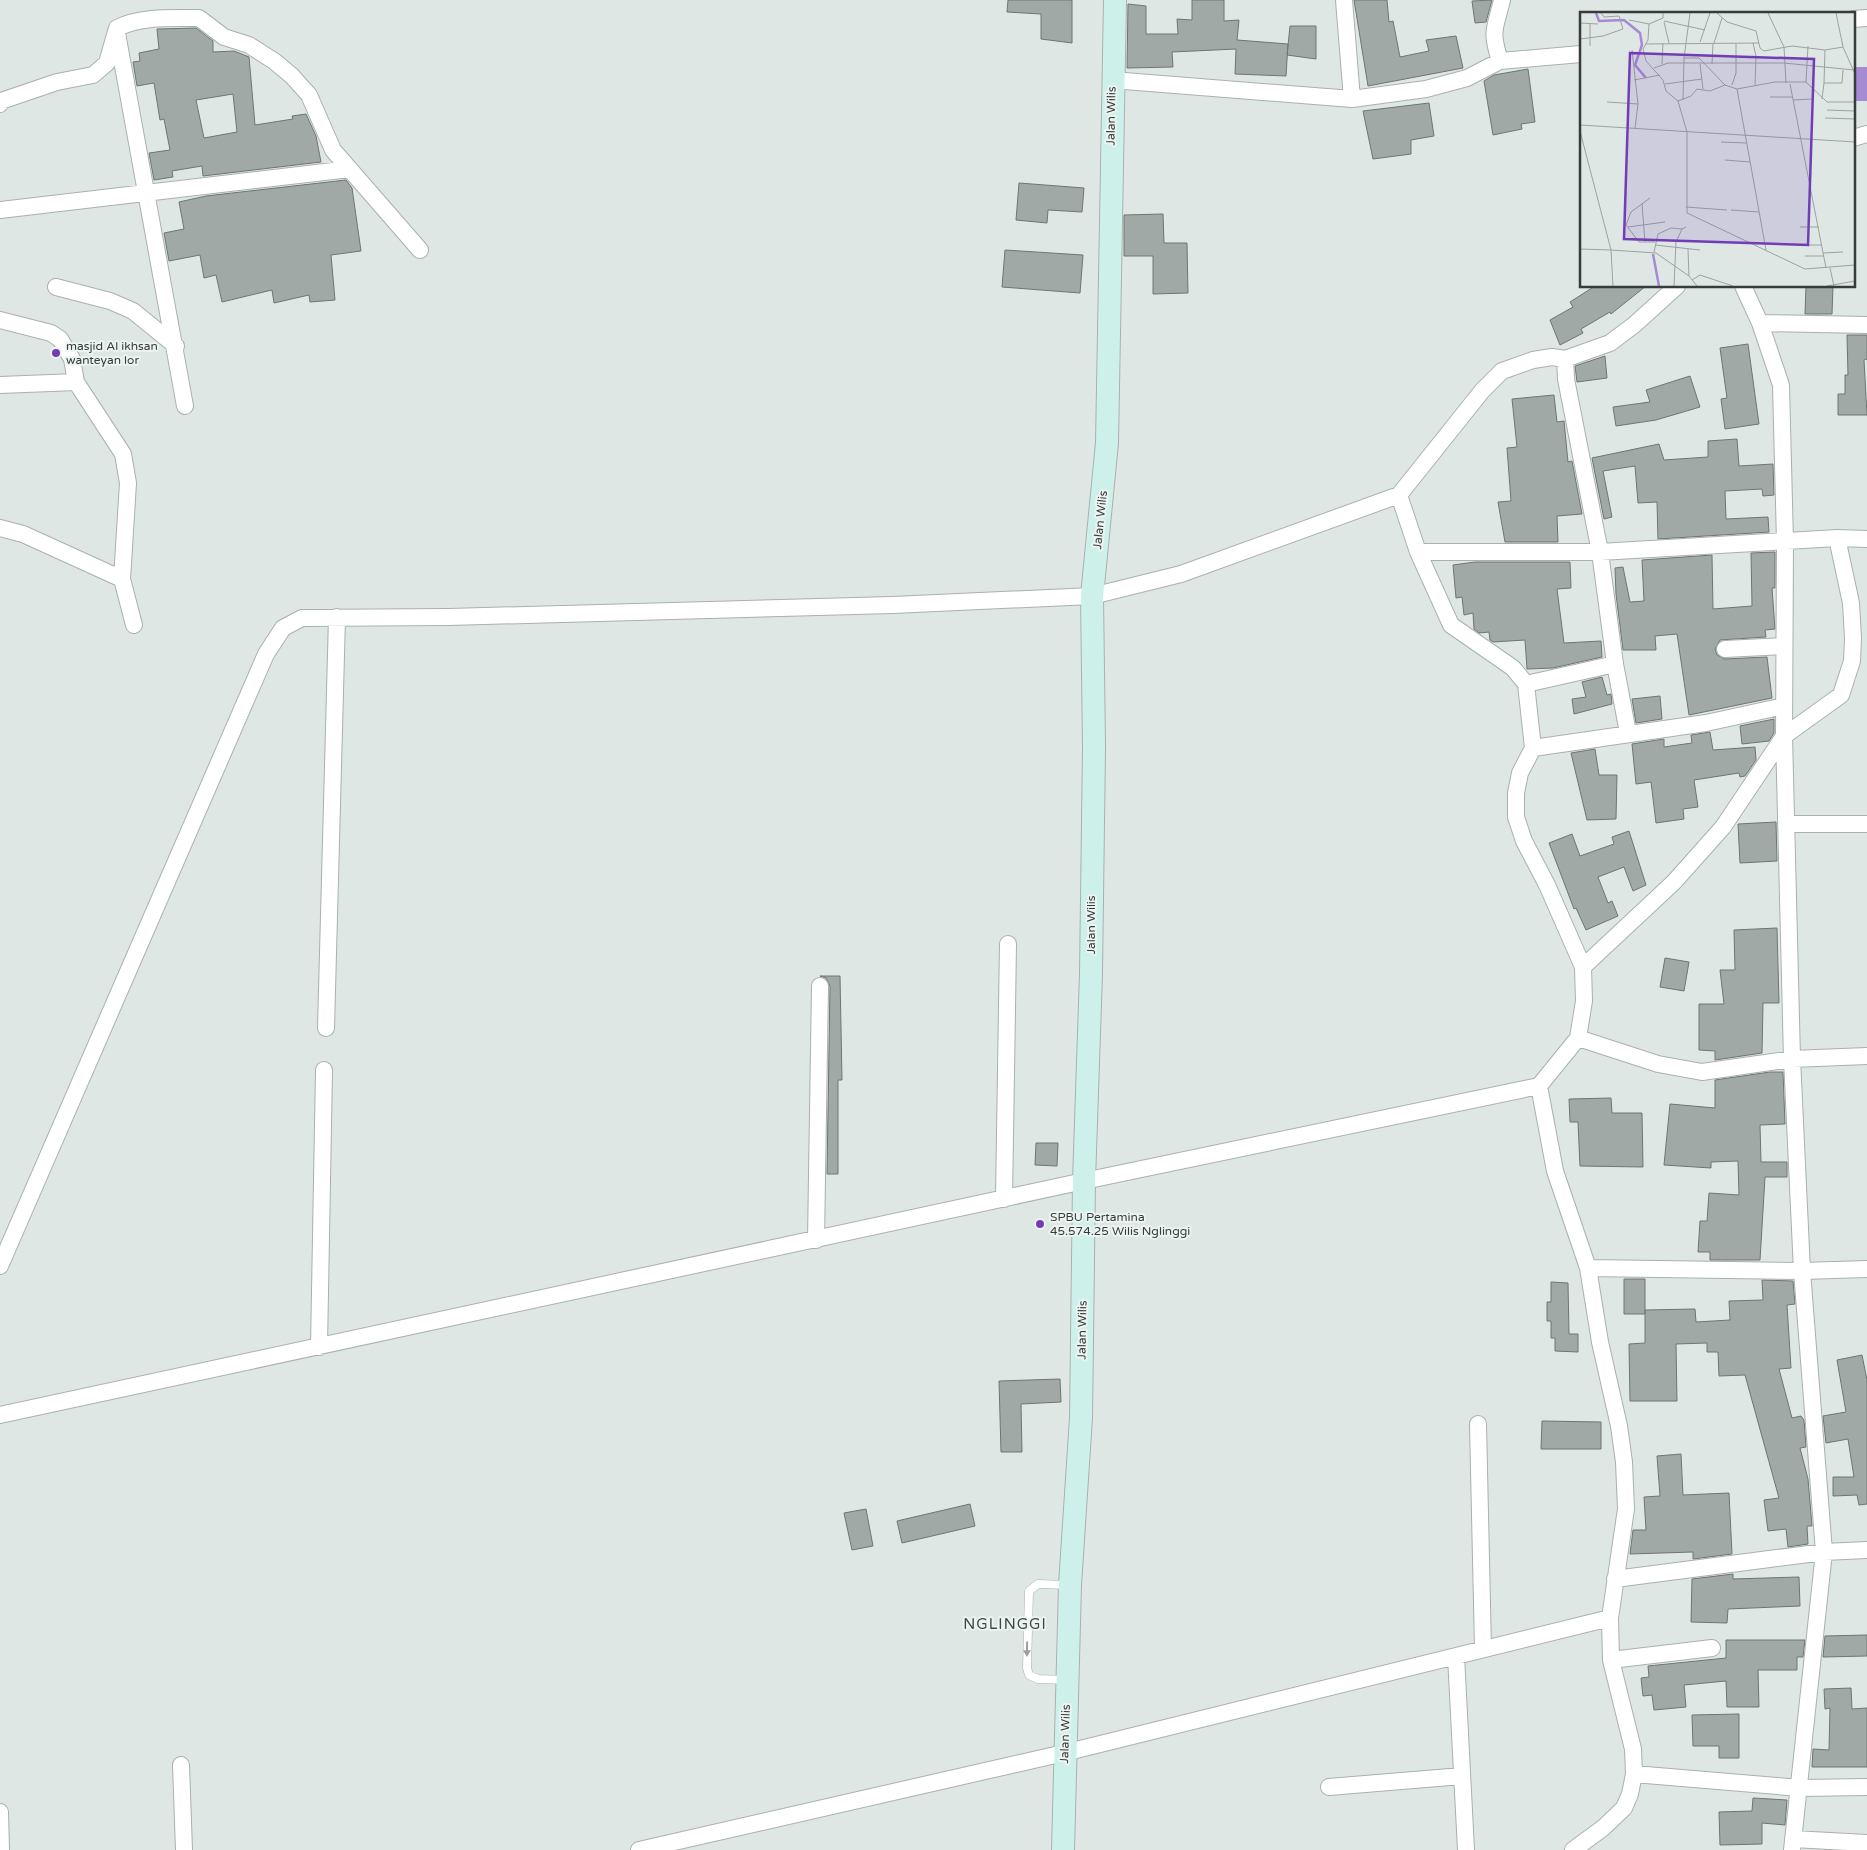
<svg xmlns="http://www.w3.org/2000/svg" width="1867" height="1850" font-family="'Varela Round',sans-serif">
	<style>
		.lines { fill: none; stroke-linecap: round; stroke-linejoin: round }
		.river { stroke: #a58bd4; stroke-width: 34 }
		.building { fill: #a1a9a7; stroke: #6e7573; fill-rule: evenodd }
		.lane-casing { stroke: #a9b1af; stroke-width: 9 }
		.street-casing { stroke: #a9b1af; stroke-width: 18 }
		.secondary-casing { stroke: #a9b1af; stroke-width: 24 }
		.lane { stroke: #fff; stroke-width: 8 }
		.street { stroke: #fff; stroke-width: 16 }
		.secondary { stroke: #cdf1ea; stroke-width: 22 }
		.oneway { fill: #9c9d9d }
		.poi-dot { fill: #723db4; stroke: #ecf4f2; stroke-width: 2 }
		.labels { text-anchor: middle; stroke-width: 4; stroke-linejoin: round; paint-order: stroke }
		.street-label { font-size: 12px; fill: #383b3b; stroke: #ecf4f2 }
		.poi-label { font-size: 12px; fill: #383b3b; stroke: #ecf4f2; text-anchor: start }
		.quarter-label { font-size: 15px; letter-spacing: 1px; fill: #404644; stroke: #ecf4f2 }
		.inset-river { fill: none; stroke: #a58bd4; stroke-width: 2.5 }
		.inset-road { fill: none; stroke: #9ca2a1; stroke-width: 1 }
		.view { fill: #723db4; fill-opacity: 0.15; stroke: #723db4; stroke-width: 2.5 }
		.inset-edge { fill: none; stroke: #383b3b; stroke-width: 2.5 }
	</style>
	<rect width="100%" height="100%" fill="#dfe7e5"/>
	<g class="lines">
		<!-- river -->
		<path class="river" d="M 1853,84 L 1867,84"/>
	</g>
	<!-- building -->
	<path class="building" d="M 1008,0 L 1072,0 L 1072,43 L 1041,39 L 1041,14 L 1007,12 Z
		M 1192,0 L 1224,0 L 1224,21 L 1239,20 L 1237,40 L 1288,44 L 1286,76 L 1235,74 L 1236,49 L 1172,52 L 1173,67 L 1127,68 L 1128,4 L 1146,6 L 1146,34 L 1178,34 L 1177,19 L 1192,20 Z
		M 1354,0 L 1387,0 L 1389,22 L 1393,21 L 1400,57 L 1429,51 L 1426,40 L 1456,36 L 1463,68 L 1368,86 Z
		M 1492,0 L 1486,22 L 1475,23 L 1472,1 Z
		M 1290,26 L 1316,26 L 1316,59 L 1287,55 Z
		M 196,28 L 213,41 L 213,52 L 234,51 L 249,57 L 255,125 L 293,119 L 292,116 L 306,114 L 316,136 L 321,162 L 203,176 L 202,166 L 172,171 L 173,177 L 154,180 L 149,153 L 170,150 L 164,119 L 160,120 L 154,83 L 137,86 L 133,62 L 140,61 L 139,53 L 159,49 L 157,29 ZM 233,94 L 237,132 L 204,138 L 196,100 Z
		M 1528,69 L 1535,122 L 1521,124 L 1522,129 L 1493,135 L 1484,81 L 1494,75 Z
		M 1429,103 L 1434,136 L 1411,140 L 1411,154 L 1373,159 L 1363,111 Z
		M 346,180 L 352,188 L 361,251 L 331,255 L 335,300 L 310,302 L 309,295 L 274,303 L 272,290 L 222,302 L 216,275 L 204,278 L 200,255 L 169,261 L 164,233 L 184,229 L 179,202 L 206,196 Z
		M 1019,183 L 1084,188 L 1082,212 L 1048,210 L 1047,223 L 1016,220 Z
		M 1163,214 L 1164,243 L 1187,243 L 1188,293 L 1153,294 L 1153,256 L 1124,256 L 1124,215 Z
		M 1005,250 L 1083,255 L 1080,293 L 1002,287 Z
		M 1595,286 L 1646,286 L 1611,314 L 1610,312 L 1581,329 L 1583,333 L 1560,345 L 1550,320 L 1573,307 L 1570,302 Z
		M 1806,286 L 1833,286 L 1832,314 L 1805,314 Z
		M 1847,335 L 1867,335 L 1867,359 L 1864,360 L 1867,415 L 1838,415 L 1838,394 L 1845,394 L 1845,375 L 1848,375 Z
		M 1748,344 L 1759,424 L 1725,429 L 1721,399 L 1727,398 L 1720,348 Z
		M 1605,356 L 1607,378 L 1577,382 L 1575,366 Z
		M 1690,376 L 1700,407 L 1656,420 L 1616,426 L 1613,407 L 1650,402 L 1646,390 Z
		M 1554,395 L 1557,422 L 1564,421 L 1568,462 L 1572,461 L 1582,514 L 1557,516 L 1558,542 L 1505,542 L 1498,502 L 1511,501 L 1507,448 L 1517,447 L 1512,399 Z
		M 1737,439 L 1739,466 L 1773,464 L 1774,495 L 1763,496 L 1762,489 L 1725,491 L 1726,519 L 1768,517 L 1769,532 L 1658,539 L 1657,502 L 1638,503 L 1635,466 L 1603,471 L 1612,517 L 1604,519 L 1592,458 L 1659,444 L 1664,460 L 1708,457 L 1708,441 Z
		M 1775,552 L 1775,588 L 1772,588 L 1775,629 L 1765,630 L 1766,637 L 1720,640 L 1715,649 L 1717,655 L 1725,659 L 1767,657 L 1772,698 L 1689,715 L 1677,634 L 1655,636 L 1656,650 L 1623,650 L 1616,594 L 1615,568 L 1623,567 L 1630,602 L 1644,601 L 1642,560 L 1712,555 L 1713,609 L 1752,606 L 1751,553 Z
		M 1475,562 L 1570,562 L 1571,588 L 1557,589 L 1564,643 L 1601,641 L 1602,657 L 1553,668 L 1527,669 L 1525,640 L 1493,642 L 1490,640 L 1489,632 L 1479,633 L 1474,629 L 1473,613 L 1464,615 L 1462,597 L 1456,598 L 1453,565 Z
		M 1602,677 L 1607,695 L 1611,694 L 1612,704 L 1574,714 L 1572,699 L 1586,697 L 1582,682 Z
		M 1660,696 L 1662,719 L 1636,723 L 1632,699 Z
		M 1774,719 L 1774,733 L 1769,741 L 1742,744 L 1740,726 Z
		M 1710,732 L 1713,750 L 1755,747 L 1756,760 L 1745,776 L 1740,777 L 1739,773 L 1694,780 L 1698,807 L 1683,809 L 1684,819 L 1656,823 L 1651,782 L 1636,784 L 1632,744 L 1664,739 L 1664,747 L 1692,743 L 1691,735 Z
		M 1595,749 L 1599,775 L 1617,775 L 1616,819 L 1587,820 L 1571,753 Z
		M 1776,822 L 1777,861 L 1740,863 L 1738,824 Z
		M 1629,831 L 1646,885 L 1633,891 L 1624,867 L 1598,877 L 1608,903 L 1612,901 L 1618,916 L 1586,930 L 1576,908 L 1574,909 L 1549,843 L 1572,834 L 1580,856 L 1614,844 L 1612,837 Z
		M 1777,928 L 1779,1003 L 1763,1003 L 1762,1053 L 1715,1060 L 1715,1051 L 1699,1050 L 1699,1004 L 1724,1004 L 1720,970 L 1735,970 L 1734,930 Z
		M 1665,958 L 1689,962 L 1684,991 L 1660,987 Z
		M 820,976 L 840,976 L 842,1080 L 838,1080 L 838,1174 L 827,1174 L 830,986 L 826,978 Z
		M 1770,1072 L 1783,1072 L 1785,1124 L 1760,1125 L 1761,1162 L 1787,1162 L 1787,1177 L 1765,1177 L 1760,1260 L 1710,1260 L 1710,1252 L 1698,1252 L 1700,1221 L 1707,1221 L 1709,1193 L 1739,1195 L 1738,1161 L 1711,1162 L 1711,1168 L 1664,1165 L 1670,1104 L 1715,1108 L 1715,1080 Z
		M 1611,1098 L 1612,1113 L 1642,1113 L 1643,1167 L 1580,1166 L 1578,1122 L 1570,1122 L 1569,1099 Z
		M 1036,1143 L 1058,1143 L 1057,1166 L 1035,1165 Z
		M 1624,1279 L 1645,1279 L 1645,1314 L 1624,1314 Z
		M 1762,1280 L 1793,1281 L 1795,1304 L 1787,1305 L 1791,1368 L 1779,1369 L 1792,1418 L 1801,1416 L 1804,1420 L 1806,1447 L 1800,1448 L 1808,1479 L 1812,1526 L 1807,1526 L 1808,1544 L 1788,1547 L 1786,1529 L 1768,1531 L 1764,1500 L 1779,1498 L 1745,1375 L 1719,1376 L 1718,1352 L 1707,1352 L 1707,1343 L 1676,1344 L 1677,1401 L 1630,1401 L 1629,1344 L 1645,1343 L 1645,1310 L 1695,1309 L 1696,1322 L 1730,1320 L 1729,1301 L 1763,1300 Z
		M 1551,1282 L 1568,1283 L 1569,1334 L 1578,1334 L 1578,1352 L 1555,1351 L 1555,1338 L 1551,1338 L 1551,1321 L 1547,1321 L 1547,1302 L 1551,1302 Z
		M 1862,1355 L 1867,1380 L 1867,1504 L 1859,1505 L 1857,1495 L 1833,1496 L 1833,1477 L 1854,1477 L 1848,1439 L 1826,1443 L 1823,1416 L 1846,1412 L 1837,1360 Z
		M 1060,1379 L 1061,1402 L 1021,1404 L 1022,1452 L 1001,1452 L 999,1381 Z
		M 1542,1421 L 1601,1422 L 1601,1449 L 1541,1449 Z
		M 1681,1454 L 1683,1495 L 1729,1493 L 1732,1554 L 1693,1559 L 1693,1552 L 1630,1554 L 1633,1530 L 1646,1530 L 1644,1497 L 1660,1496 L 1657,1456 Z
		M 970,1504 L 975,1526 L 902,1543 L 897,1521 Z
		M 866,1509 L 873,1546 L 852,1550 L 844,1513 Z
		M 1733,1574 L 1733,1579 L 1799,1577 L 1800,1606 L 1728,1609 L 1727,1623 L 1691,1622 L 1692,1579 Z
		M 1867,1635 L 1867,1656 L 1823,1657 L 1825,1636 Z
		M 1726,1640 L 1805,1640 L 1803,1657 L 1797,1657 L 1797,1670 L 1758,1670 L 1759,1707 L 1727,1707 L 1726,1681 L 1684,1685 L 1686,1707 L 1654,1710 L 1652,1695 L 1643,1696 L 1641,1678 L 1649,1677 L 1648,1666 L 1726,1658 Z
		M 1851,1688 L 1852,1709 L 1867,1708 L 1867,1767 L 1812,1767 L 1813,1749 L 1829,1750 L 1830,1708 L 1825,1709 L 1824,1689 Z
		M 1739,1714 L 1739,1758 L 1719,1758 L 1719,1746 L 1693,1746 L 1692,1715 Z
		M 1753,1798 L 1787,1800 L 1785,1825 L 1762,1823 L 1762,1844 L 1720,1845 L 1719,1812 L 1752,1811 Z"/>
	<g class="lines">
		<!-- lane casing -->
		<g class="lane-casing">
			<path id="lane" d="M 1066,1680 L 1038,1679 L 1029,1675 L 1027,1668 L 1029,1591 L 1038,1584 L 1068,1585"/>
		</g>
		<!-- street casing -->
		<g class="street-casing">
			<path id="street" d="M 1344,0 L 1352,99
				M 1853,19 L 1867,18
				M 117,33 L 185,406
				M 1500,61 C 1490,29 1495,30 1502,0
				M 1112,80 L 1352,99 L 1426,89 L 1467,78 L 1500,61 L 1581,54
				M 0,104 L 1,101 L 57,82 L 93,75 L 107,63 L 117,28 C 141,16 172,18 199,18 L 224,37 L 249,45 L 274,61 L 292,76 L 309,95 L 333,150 L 420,250
				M 1853,138 L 1867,134
				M 0,210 L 350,169
				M 1743,286 L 1760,323 L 1781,385 L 1785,542 L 1784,736 L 1792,1059 L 1802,1271 L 1824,1552 L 1792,1850
				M 56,287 L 110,301 L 133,311 L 176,346
				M 0,320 L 51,333 L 60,339 L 72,359 L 76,382 L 123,454 L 128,483 L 122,579
				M 1760,323 L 1867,325
				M 1565,359 L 1566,379 L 1600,552 L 1615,664 L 1628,733
				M 0,385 L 76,382
				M 1399,495 L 1418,552 L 1451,625 L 1513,668 L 1526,684 L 1533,748 L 1520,773 L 1516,793 L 1516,817 L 1524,841 L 1547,885 L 1583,967 L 1584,1001 L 1578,1038 L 1539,1086 L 1555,1171 L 1588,1268 L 1600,1342 L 1619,1426 L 1624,1462 L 1626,1509 L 1610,1618 L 1611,1660 L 1633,1749 L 1634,1774 L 1630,1794 L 1624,1808 L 1603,1828 L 1573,1850
				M 0,528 L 23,534 L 122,579 L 134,625
				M 1418,552 L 1600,552 L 1837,538 L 1867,539
				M 1725,649 L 1783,646
				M 1526,684 L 1615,664
				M 1533,748 L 1706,723 L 1784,706
				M 1786,824 L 1867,824
				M 1583,967 L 1674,882 L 1723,827 L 1784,736 L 1841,695 L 1852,661 L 1853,638 L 1851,603 L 1837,538
				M 326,1028 L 337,617
				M 1578,1038 L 1658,1064 L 1702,1072 L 1792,1059 L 1867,1056
				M 1004,1199 L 1008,944
				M 816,1240 L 820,986
				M 0,1266 L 266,654 L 283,628 L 302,618 L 449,617 L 893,605 L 1092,596 L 1181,574 L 1399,495 L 1482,391 L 1502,371 L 1533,360 L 1552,357 L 1565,359 L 1610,343 L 1634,325 L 1677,286
				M 1588,1268 L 1802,1271 L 1867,1269
				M 319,1347 L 324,1070
				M 0,1415 L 1084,1181 L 1539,1086
				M 1478,1424 L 1483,1649
				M 1615,1579 L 1824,1552 L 1867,1550
				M 1456,1656 L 1466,1850
				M 1611,1660 L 1712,1648
				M 181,1765 L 184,1850
				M 1634,1774 L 1800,1788 L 1867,1787
				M 1329,1787 L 1462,1776
				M 0,1812 L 1,1850
				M 1793,1839 L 1867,1843
				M 639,1850 L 1064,1753 L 1610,1618"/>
		</g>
		<!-- secondary casing -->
		<g class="secondary-casing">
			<path id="secondary" d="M 1063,1850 L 1070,1585 L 1081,1418 L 1084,1181 L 1091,974 L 1094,747 L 1092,596 L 1107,443 L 1115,0"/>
		</g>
		<!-- lane -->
		<use href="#lane" class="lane"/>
		<!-- street -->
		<use href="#street" class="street"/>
		<!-- secondary -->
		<use href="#secondary" class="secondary"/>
	</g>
	<!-- one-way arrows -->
	<defs><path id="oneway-solid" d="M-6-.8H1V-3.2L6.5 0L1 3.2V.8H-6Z" transform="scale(1.25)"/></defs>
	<use class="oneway" href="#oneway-solid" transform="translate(1027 1649) rotate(91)"/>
	<!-- markers -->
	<g class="poi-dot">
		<circle cx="56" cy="353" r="5"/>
		<circle cx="1040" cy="1224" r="5"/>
	</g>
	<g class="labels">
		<!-- street labels -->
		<g class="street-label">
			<text transform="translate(1111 116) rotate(-89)" y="4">Jalan Wilis</text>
			<text transform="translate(1100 520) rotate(-84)" y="4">Jalan Wilis</text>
			<text transform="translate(1091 925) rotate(-90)" y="4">Jalan Wilis</text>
			<text transform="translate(1082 1330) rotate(-89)" y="4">Jalan Wilis</text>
			<text transform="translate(1065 1734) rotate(-88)" y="4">Jalan Wilis</text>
		</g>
		<!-- poi labels -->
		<g class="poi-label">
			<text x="66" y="350">masjid Al ikhsan<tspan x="66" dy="14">wanteyan lor</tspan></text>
			<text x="1050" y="1221">SPBU Pertamina<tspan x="1050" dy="14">45.574.25 Wilis Nglinggi</tspan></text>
		</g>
		<!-- quarter labels -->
		<g class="quarter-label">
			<text x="1005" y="1629">NGLINGGI</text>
		</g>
	</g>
	<!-- overview -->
	<g transform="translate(1580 12)">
		<rect width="275" height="275" fill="#dfe7e5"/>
		<path class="inset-river" d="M 16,1 L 19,9 L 44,8 L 60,21 L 62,33 L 55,53 L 66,66M 73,242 L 79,274"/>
		<path class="inset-road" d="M 137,1 L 147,10 L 176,19 L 180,36 L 184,39 L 212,34 L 245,38 L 263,35M 188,1 L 204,35 L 206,71M 256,1 L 263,35 L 275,62M 49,8 L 69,12 L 83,6 L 83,1M 84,9 L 125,18M 84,10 L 89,31M 0,11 L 18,12M 10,12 L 10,34M 69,12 L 68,28 L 63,37 L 66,49 L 83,68 L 86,79 L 98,89 L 107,120 L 107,201 L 225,257 L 275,253M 0,27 L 23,24 L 43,17 L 39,4 L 24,5 L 21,1M 120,30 L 130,1M 134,31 L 142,6M 173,31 L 176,44 L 175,73M 66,32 L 179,31M 52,38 L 58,92 L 55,116M 245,38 L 244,71 L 262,71 L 263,58M 104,46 L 119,46 L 145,73M 82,52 L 83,31M 120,52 L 123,77M 132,52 L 133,31M 74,56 L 88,51 L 204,51 L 274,58M 54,68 L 80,63M 226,70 L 228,34M 85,72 L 122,67M 210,72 L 246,256M 152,73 L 156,61 L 156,32M 157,77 L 186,238M 190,85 L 213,85M 242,87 L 244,71M 103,88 L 104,46 L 110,1M 213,88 L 233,87M 98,89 L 111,84 L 117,77 L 130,79 L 145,73 L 157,77 L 195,70 L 226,70 L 247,90 L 275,90M 27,90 L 58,92M 247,98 L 275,99M 245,106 L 275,107M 0,113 L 275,130M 0,119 L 31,238 L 76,241 L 109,264 L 117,274M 141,130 L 166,131M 145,148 L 170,150M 70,186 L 51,200 L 46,213 L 59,230 L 75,230M 62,192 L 65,230M 106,195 L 147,198M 151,198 L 179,200M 48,215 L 85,210M 220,215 L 239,215M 75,233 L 120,238M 224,233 L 242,233M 0,237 L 31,238 L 33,274M 108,237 L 109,264M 74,240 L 78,222 L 91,216 L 102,217M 243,241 L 263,240M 225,244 L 244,244M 250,256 L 254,274M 112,268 L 120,263 L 153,274M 94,274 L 96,230 L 102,217 L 106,215M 247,274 L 275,269"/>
		<path class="view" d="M 50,41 L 234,47 L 228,233 L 44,227 Z"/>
		<rect width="275" height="275" class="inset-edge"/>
	</g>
</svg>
